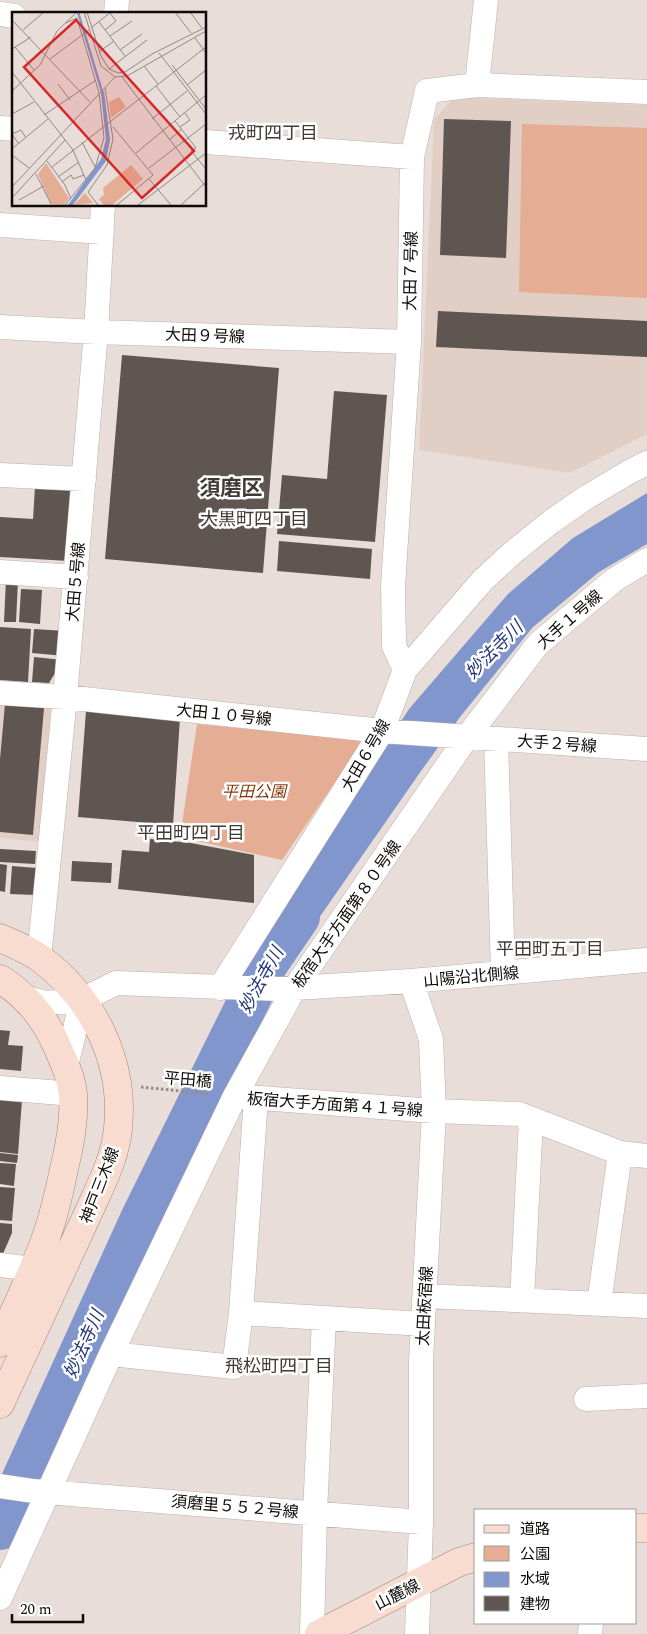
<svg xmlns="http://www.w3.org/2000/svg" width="647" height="1634" font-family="Spectral,'Noto Sans JP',serif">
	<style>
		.built { fill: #e1cfc6 }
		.green { fill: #e5ad94 }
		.water { fill: #8296ce }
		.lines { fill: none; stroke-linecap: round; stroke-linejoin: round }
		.river { stroke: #8296ce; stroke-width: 42 }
		.building { fill: #5f5652 }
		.minor-casing { stroke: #bbb0ac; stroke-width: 25 }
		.major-casing { stroke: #a48476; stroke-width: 29 }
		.path { stroke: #948d89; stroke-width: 3; stroke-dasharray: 2.5 2.5; stroke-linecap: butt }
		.minor { stroke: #fff; stroke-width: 24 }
		.major { stroke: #f9dcd0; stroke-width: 28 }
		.labels { text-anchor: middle; stroke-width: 5; stroke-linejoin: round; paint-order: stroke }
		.street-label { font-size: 16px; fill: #0e0b09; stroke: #fff }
		.park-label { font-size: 16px; font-style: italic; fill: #83380d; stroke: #fff }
		.neighbourhood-label { font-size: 18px; fill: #413935; stroke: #fff }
		.water-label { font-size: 18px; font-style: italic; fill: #243779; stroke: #fff }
		.district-label { font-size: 21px; font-weight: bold; fill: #413935; stroke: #fff }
		.inset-river { fill: none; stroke: #8296ce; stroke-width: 2.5 }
		.inset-road { fill: none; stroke: #918985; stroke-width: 1 }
		.view { fill: #d62828; fill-opacity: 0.15; stroke: #d62828; stroke-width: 2.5 }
		.inset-edge { fill: none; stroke: #0e0b09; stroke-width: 2.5 }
	</style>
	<rect width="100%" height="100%" fill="#e8ddd8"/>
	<!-- built -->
	<path class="built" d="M 454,97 L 647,105 L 647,434 L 570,473 L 419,450 L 434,120 Z
		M 0,701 L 51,705 L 40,842 L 0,838 Z"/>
	<!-- green -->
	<path class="green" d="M 522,124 L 647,128 L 647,298 L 519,292 Z
		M 197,724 L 364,740 L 282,860 L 180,837 Z"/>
	<!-- water -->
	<path class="water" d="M 647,493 L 647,544 L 599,572 L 533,627 L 460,717 L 421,771 L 287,964 L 243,967 L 409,709 L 508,594 L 573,538 Z"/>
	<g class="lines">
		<!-- river -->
		<path class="river" d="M 0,1529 L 142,1217 L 267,964 L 299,917"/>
	</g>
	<!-- building -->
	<path class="building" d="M 444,119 L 511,121 L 506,258 L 440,255 Z
		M 438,311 L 647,321 L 647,357 L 436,347 Z
		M 122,355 L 279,368 L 263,573 L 105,559 Z
		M 334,391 L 387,395 L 375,542 L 277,534 L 282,475 L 327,479 Z
		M 35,487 L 73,489 L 69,561 L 0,557 L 0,517 L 33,519 Z
		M 279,541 L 372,549 L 370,579 L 277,571 Z
		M 6,579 L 18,580 L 16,622 L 4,622 Z
		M 21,589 L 42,590 L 40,624 L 19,622 Z
		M 0,627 L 31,629 L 28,682 L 0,680 Z
		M 34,629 L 66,631 L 65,656 L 32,653 Z
		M 34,657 L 63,660 L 49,683 L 32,682 Z
		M 5,704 L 44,708 L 33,835 L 0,832 L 0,759 Z
		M 86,711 L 180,718 L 173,825 L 78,817 Z
		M 150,839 L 191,843 L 254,855 L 254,903 L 118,889 L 122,850 L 149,852 Z
		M 0,849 L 36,851 L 35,864 L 0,862 Z
		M 72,861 L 112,863 L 111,883 L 71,881 Z
		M 0,864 L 7,865 L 5,892 L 0,891 Z
		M 12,866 L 37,868 L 35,895 L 10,894 Z
		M 0,1030 L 10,1031 L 8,1045 L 23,1046 L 21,1071 L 0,1069 Z
		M 0,1098 L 22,1100 L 18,1154 L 0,1152 Z
		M 0,1153 L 18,1155 L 17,1163 L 0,1161 Z
		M 0,1163 L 16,1164 L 14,1186 L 0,1184 Z
		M 0,1187 L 15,1188 L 12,1221 L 0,1220 Z
		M 0,1223 L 12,1224 L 12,1233 L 2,1256 L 0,1256 Z"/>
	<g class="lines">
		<!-- minor casing -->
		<g class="minor-casing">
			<path id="minor" d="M 0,14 L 14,16
				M 116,14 L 117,0
				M 477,85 L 486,0
				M 0,128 L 14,129
				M 205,142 L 412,157
				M 0,225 L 102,232
				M 0,327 L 96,332 L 409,342
				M 0,475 L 84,479
				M 0,572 L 76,577
				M 405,670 L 394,646 L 393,586 L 409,342 L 412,157 L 427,91 L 477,85 L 647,92
				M 0,693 L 65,697 L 382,731 L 647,749
				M 496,739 L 503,973
				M 39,958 L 65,697 L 96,332 L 103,205
				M 411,981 L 431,1039 L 434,1111 L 421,1361 L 421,1522 L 417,1634
				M 220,988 L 382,731 L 405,670 L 482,581 L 511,554 L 552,521 L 587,497 L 629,472 L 647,463
				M 26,998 L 46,1003 L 82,1000 L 116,983 L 278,989 L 411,981 L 647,960
				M 66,1066 L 82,1000
				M 0,1088 L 73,1094
				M 235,1096 L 434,1111 L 519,1114 L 620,1153 L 647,1156
				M 0,1265 L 34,1269
				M 425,1296 L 647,1306
				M 522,1300 L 531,1119
				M 599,1304 L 620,1153
				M 241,1313 L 423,1324
				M 111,1354 L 234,1367 L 241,1313 L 256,1098
				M 586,1399 L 647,1396
				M 0,1486 L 33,1491 L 421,1522
				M 0,1598 L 111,1354 L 235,1096 L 294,989 L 467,737 L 538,644 L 614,580 L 647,560
				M 312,1634 L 315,1513 L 324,1318
				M 590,1634 L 591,1623"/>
		</g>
		<!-- major casing -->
		<g class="major-casing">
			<path id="major" d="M 0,938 C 14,944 29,950 41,959 C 93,998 125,1062 118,1128 C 116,1152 106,1174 96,1196 L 0,1404
				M 0,979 C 26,995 44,1017 56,1044 C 63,1060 71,1076 73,1094 C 75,1119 70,1145 64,1169 C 59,1194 53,1219 44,1243 C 31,1277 15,1310 0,1343
				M 636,1528 L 647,1528
				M 319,1634 L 459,1562 L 476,1557"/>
		</g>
		<!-- path -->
		<path class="path" d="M 141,1087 L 210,1094"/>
		<!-- minor -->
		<use href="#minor" class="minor"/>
		<!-- major -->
		<use href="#major" class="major"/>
	</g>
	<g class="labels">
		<!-- street labels -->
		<g class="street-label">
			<text transform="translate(410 271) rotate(-89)" y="6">大田７号線</text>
			<text transform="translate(205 335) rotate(2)" y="6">大田９号線</text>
			<text transform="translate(75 582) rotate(-85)" y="6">大田５号線</text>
			<text transform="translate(569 619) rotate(-41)" y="6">大手１号線</text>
			<text transform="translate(224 714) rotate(6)" y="6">大田１０号線</text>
			<text transform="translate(557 743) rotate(4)" y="6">大手２号線</text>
			<text transform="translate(365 755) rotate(-60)" y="6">大田６号線</text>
			<text transform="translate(346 914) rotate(-55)" y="6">板宿大手方面第８０号線</text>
			<text transform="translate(471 976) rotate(-5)" y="6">山陽沿北側線</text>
			<text transform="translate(188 1079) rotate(5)" y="6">平田橋</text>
			<text transform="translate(335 1104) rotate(4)" y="6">板宿大手方面第４１号線</text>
			<text transform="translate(99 1185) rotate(-69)" y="6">神戸三木線</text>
			<text transform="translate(424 1306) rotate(-87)" y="6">太田板宿線</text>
			<text transform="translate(235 1506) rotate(5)" y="6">須磨里５５２号線</text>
			<text transform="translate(397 1594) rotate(-27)" y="6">山麓線</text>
		</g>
		<!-- park labels -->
		<g class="park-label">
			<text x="254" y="797">平田公園</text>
		</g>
		<!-- neighbourhood labels -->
		<g class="neighbourhood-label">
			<text x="273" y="139">戎町四丁目</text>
			<text x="254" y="525">大黒町四丁目</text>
			<text x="191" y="839">平田町四丁目</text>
			<text x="550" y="955">平田町五丁目</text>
			<text x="279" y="1372">飛松町四丁目</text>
		</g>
		<!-- water labels -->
		<g class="water-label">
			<text transform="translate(494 650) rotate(-45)" y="6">妙法寺川</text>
			<text transform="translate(261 980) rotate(-61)" y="6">妙法寺川</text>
			<text transform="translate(84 1344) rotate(-66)" y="6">妙法寺川</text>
		</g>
		<!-- district labels -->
		<g class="district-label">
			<text x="231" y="495">須磨区</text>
		</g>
	</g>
	<!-- overview -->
	<g transform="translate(12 12)">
		<rect width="194" height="194" fill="#e8ddd8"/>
		<path d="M 107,85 L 114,95 L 99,106 L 97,90 ZM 34,151 L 57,186 L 51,193 L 39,192 L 26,162 ZM 119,153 L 131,167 L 100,193 L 92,193 L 87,187 L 92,183 L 91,176 ZM 73,181 L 81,191 L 62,193 Z" fill="#e5ad94"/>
		<path d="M 92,79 L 98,128 L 94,149 L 61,193 L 56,193 L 89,147 L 94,127 L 89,82 Z" fill="#8296ce"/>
		<path class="inset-river" d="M 66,0 L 91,83"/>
		<path class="inset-road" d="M 72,0 L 89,54 L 103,65 L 115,64 L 194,19M 75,0 L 89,44 L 97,57 L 106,61 L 113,60 L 140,42 L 194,15M 163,0 L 179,21M 178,0 L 190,16M 0,8 L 78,90M 87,10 L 113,44M 80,15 L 99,0M 11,18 L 32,0M 93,18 L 104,9 L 98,1M 98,24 L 120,9M 183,26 L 194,41M 3,35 L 23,59M 0,37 L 19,25M 108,38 L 130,22M 87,40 L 102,29M 147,41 L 194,102M 38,47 L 77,18M 160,53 L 194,97M 132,54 L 146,72M 97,57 L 135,28M 0,60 L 61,138 L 74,168M 110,65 L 194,175M 46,72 L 58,88M 175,73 L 194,58M 144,74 L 168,105M 0,79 L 28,53 L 45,19 L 65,0M 0,102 L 22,90M 32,103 L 84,68M 140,107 L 175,79M 163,109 L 184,136 L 179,139 L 194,157M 101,115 L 141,163 L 105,193M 168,115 L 178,108 L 173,101M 157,128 L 170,117M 70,130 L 83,155M 6,131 L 0,122 L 9,118 L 14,126M 1,136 L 36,107M 124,141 L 194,83M 0,143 L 17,156M 35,149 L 53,173 L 59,187M 40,155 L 194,35M 137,156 L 194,112M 24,162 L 39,192M 46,165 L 67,150M 137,167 L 159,193M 50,170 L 59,163 L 61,167 L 72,163M 0,175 L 103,65M 0,186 L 53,128M 7,188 L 32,174M 53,193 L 83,156 L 92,126 L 87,81 L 65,6 L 54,11M 86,193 L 76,180 L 95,153 L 101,127 L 93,76M 126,193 L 194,141M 169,193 L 194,170"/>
		<path class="view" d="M 64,8 L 182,139 L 130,186 L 12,55 Z"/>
		<rect width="194" height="194" class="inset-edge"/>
	</g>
	<!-- legend -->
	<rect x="474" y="1509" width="162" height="115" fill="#ffffff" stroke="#9f9d9d"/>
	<rect x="484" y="1525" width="25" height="8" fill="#f9dcd0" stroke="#9f9d9d"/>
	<text x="520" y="1534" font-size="15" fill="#0e0b09">道路</text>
	<rect x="484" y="1546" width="25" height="15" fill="#e5ad94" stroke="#9f9d9d"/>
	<text x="520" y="1559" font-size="15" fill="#0e0b09">公園</text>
	<rect x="484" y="1572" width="25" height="15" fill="#8296ce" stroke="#9f9d9d"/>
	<text x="520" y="1584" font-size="15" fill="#0e0b09">水域</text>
	<rect x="484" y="1596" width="25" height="15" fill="#5f5652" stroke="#9f9d9d"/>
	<text x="520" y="1609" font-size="15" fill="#0e0b09">建物</text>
	<!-- scale -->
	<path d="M12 1614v8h71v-8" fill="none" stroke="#0e0b09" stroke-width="2.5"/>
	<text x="20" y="1614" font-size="15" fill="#0e0b09" stroke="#ffffff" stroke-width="4" paint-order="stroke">20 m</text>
</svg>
